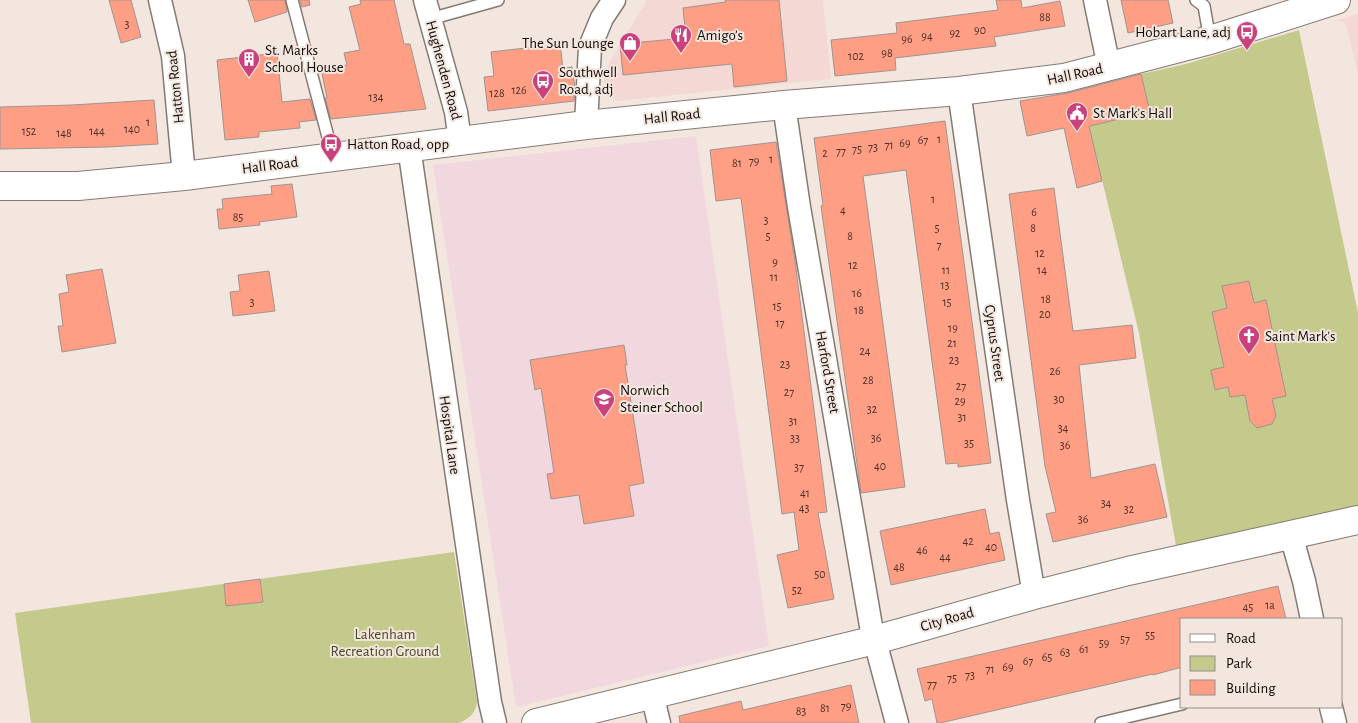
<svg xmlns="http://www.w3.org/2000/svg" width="1358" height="723" font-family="'Alegreya Sans',sans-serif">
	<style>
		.commercial { fill: #f3d8d4 }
		.education { fill: #f1d8de }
		.green { fill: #c4c98c }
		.building { fill: #fe9e85; stroke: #a1938f }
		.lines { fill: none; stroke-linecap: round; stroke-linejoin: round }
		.lane-casing { stroke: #857a72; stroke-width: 14 }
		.street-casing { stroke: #857a72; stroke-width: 25 }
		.secondary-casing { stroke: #857a72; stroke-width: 30 }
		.lane { stroke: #fff; stroke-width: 11 }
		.street { stroke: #fff; stroke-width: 22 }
		.secondary { stroke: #fff; stroke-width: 28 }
		.labels { text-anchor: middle; stroke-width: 4; stroke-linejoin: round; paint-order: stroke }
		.number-label { font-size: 12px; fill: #4b3027 }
		.poi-label { font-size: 15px; fill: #0f0b08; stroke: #f3e6de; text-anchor: start }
		.street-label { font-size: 15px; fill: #0f0b08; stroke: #f3e6de }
		.park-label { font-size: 15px; fill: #474921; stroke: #f3e6de }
	</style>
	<rect width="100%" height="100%" fill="#f3e6de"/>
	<!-- commercial -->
	<path class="commercial" d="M 647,0 L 823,0 L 831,79 L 616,101 L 608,92 L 604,79 L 609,63 Z
		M 1358,14 L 1358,74 L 1347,28 L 1343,22 L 1334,21 Z"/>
	<!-- education -->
	<path class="education" d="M 696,136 L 769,646 L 516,707 L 433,165 Z"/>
	<!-- green -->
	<path class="green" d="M 1299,30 L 1358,313 L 1358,510 L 1177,552 L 1139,333 L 1089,126 L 1150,112 L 1141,74 L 1186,64 Z
		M 454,552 L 477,702 C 475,714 470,718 459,723 L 31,723 L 15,613 Z"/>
	<!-- building -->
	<path class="building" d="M 109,0 L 131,0 L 141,37 L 121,43 Z
		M 248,0 L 285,0 L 287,12 L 255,22 Z
		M 300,0 L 309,0 L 310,5 L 302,7 Z
		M 360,0 L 394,0 L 404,44 L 410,44 L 426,109 L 331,119 L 325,98 L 327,98 L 321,69 L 347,65 L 344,53 L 360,50 L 349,7 L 361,4 Z
		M 725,0 L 779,0 L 787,81 L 734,87 L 732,64 L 623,75 L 620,44 L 686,38 L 683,8 L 726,2 Z
		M 996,0 L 1021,0 L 1022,8 L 1060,1 L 1065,26 L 994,37 L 996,46 L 895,58 L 896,70 L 835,76 L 831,40 L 897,33 L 896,23 L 998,10 Z
		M 1121,0 L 1168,0 L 1173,23 L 1128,33 Z
		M 560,44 L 563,68 L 572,67 L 575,88 L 574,101 L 488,111 L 484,77 L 494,76 L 491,52 Z
		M 277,53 L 282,102 L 310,99 L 316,120 L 299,122 L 300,128 L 259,132 L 259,137 L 225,140 L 217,60 Z
		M 1141,74 L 1150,112 L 1089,126 L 1102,181 L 1077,188 L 1064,128 L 1027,136 L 1020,101 L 1068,93 Z
		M 154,100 L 158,144 L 108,147 L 0,149 L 0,107 L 72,105 Z
		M 945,121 L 991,463 L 958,467 L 958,463 L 946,464 L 906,170 L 863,176 L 905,487 L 861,493 L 821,206 L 823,205 L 814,138 Z
		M 776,142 L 795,261 L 827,512 L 818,513 L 834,599 L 788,608 L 777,555 L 799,550 L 794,512 L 782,514 L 741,198 L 716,201 L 710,150 Z
		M 292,184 L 297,217 L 259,222 L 260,225 L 219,229 L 217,209 L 223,209 L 222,199 L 272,194 L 271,186 Z
		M 1054,188 L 1073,331 L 1132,325 L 1136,358 L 1079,365 L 1091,478 L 1155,464 L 1167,517 L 1053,542 L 1046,514 L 1056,512 L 1045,466 L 1009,194 Z
		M 102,269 L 116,343 L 62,352 L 58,326 L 63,326 L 59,294 L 69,292 L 66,275 Z
		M 269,271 L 275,311 L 233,316 L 230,292 L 240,291 L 238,275 Z
		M 1249,281 L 1254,303 L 1266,300 L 1286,396 L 1272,399 L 1276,416 L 1272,424 L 1257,428 L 1250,421 L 1245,395 L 1230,397 L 1228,387 L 1215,390 L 1211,370 L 1224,367 L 1212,312 L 1227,308 L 1222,286 Z
		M 624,345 L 627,365 L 625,365 L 644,483 L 629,486 L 634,516 L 584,524 L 579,495 L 551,499 L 547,474 L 554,473 L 541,388 L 535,390 L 530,360 Z
		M 985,509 L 990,534 L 999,532 L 1005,560 L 891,585 L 880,531 Z
		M 260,579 L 263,602 L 226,606 L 224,584 Z
		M 1278,586 L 1286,619 L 1182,619 L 1182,667 L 1153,675 L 1153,674 L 940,723 L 937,723 L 932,699 L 925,701 L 917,669 Z
		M 851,685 L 859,723 L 680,723 L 679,716 L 741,701 L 743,710 Z"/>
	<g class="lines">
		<!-- lane casing -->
		<g class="lane-casing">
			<path id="lane" d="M 292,0 L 333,156
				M 1196,0 L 1204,6 L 1210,40
				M 430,19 L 498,0
				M 1101,723 L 1182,704"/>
		</g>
		<!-- street casing -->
		<g class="street-casing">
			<path id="street" d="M 160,0 L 173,56 L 184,176
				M 425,0 L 456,112 L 460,141
				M 1095,0 L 1109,67
				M 959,91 L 1018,500 L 1034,595
				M 784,105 L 799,207 L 871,626 L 897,723
				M 586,125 L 590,47 L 602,18 L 614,0
				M 409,147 L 490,702 L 495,723
				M 1291,535 L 1304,581 L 1312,619
				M 652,694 L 659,723
				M 1331,707 L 1335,723"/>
		</g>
		<!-- secondary casing -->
		<g class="secondary-casing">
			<path id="secondary" d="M 0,186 L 78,186 L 184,176 L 586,125 L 784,105 L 959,91 L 1064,78 L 1210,40 L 1336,0
				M 536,723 L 875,640 L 1034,595 L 1128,571 L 1358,520"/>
		</g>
		<!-- lane -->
		<use href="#lane" class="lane"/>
		<!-- street -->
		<use href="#street" class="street"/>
		<!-- secondary -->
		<use href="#secondary" class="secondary"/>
	</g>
	<!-- icons -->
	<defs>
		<g id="bus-pin" transform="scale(1.125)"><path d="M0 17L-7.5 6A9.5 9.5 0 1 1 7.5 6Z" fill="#c9417d" stroke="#f3e6de"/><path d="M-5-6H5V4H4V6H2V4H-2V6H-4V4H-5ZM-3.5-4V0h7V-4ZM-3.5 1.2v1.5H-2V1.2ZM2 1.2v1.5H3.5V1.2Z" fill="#fff"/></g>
		<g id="restaurant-pin" transform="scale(1.125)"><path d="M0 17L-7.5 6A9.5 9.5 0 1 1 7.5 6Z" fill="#c9417d" stroke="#f3e6de"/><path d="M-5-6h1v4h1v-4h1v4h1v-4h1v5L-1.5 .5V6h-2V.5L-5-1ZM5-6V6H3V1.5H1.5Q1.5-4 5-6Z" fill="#fff"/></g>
		<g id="shop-pin" transform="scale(1.125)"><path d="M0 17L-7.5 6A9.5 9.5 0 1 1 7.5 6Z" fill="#c9417d" stroke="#f3e6de"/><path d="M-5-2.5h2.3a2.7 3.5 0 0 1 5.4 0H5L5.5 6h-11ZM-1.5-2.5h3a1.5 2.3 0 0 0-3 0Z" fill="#fff"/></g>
		<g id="building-pin" transform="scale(1.125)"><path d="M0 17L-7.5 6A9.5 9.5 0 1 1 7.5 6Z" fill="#c9417d" stroke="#f3e6de"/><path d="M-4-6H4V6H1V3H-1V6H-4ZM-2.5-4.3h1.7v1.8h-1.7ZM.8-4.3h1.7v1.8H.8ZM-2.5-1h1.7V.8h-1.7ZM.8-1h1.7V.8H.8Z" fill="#fff"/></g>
		<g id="civic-pin" transform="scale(1.125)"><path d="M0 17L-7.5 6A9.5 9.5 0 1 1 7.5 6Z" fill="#c9417d" stroke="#f3e6de"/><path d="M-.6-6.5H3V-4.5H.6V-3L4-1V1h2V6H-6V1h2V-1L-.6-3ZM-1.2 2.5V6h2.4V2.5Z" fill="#fff"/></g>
		<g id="church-pin" transform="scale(1.125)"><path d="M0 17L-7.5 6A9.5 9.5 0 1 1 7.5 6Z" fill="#c9417d" stroke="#f3e6de"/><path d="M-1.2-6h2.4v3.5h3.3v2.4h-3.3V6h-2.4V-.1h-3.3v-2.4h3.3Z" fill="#fff"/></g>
		<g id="school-pin" transform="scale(1.125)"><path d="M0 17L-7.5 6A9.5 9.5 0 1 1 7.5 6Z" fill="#c9417d" stroke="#f3e6de"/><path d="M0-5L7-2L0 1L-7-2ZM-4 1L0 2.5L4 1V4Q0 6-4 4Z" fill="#fff"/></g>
	</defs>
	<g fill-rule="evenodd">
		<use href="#bus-pin" x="1247" y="32"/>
		<use href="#restaurant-pin" x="681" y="35"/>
		<use href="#shop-pin" x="630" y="43"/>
		<use href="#building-pin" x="249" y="59"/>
		<use href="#bus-pin" x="543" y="81"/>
		<use href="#civic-pin" x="1077" y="113"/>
		<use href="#bus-pin" x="331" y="144"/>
		<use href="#church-pin" x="1249" y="336"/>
		<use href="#school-pin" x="604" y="399"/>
	</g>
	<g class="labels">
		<!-- number labels -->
		<g class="number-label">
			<text x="1045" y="21">88</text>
			<text x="127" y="28">3</text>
			<text x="980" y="34">90</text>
			<text x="955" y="37">92</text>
			<text x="927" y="40">94</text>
			<text x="907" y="43">96</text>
			<text x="887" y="57">98</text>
			<text x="856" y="60">102</text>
			<text x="519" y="94">126</text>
			<text x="497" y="97">128</text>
			<text x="376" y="101">134</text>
			<text x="148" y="126">1</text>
			<text x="132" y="133">140</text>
			<text x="29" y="135">152</text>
			<text x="97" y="135">144</text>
			<text x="64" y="137">148</text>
			<text x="939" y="143">1</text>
			<text x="923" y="144">67</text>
			<text x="905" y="147">69</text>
			<text x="889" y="149">71</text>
			<text x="873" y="151">73</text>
			<text x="857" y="153">75</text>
			<text x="841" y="155">77</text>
			<text x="825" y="157">2</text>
			<text x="771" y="163">1</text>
			<text x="754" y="165">79</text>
			<text x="737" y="167">81</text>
			<text x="933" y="203">1</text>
			<text x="843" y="214">4</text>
			<text x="1034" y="216">6</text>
			<text x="238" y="221">85</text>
			<text x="766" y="224">3</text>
			<text x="937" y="232">5</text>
			<text x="1033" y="232">8</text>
			<text x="768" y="240">5</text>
			<text x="850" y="240">8</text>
			<text x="939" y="249">7</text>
			<text x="1040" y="257">12</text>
			<text x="775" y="266">9</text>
			<text x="853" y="269">12</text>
			<text x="946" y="274">11</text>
			<text x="1042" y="274">14</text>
			<text x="774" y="281">11</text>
			<text x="945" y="289">13</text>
			<text x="857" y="297">16</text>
			<text x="1046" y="303">18</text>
			<text x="252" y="306">3</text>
			<text x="947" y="306">15</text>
			<text x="777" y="310">15</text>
			<text x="859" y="314">18</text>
			<text x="1045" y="318">20</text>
			<text x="780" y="327">17</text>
			<text x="953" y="332">19</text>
			<text x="952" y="347">21</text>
			<text x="865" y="355">24</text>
			<text x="954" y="364">23</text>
			<text x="785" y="368">23</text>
			<text x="1055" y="375">26</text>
			<text x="868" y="384">28</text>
			<text x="961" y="390">27</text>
			<text x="789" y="396">27</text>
			<text x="1059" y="403">30</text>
			<text x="960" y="405">29</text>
			<text x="872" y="413">32</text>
			<text x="962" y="421">31</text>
			<text x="793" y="425">31</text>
			<text x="1063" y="432">34</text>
			<text x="795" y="442">33</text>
			<text x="876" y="442">36</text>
			<text x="969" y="447">35</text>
			<text x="1065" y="449">36</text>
			<text x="880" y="470">40</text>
			<text x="799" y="471">37</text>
			<text x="805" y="497">41</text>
			<text x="1106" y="507">34</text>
			<text x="804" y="512">43</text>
			<text x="1129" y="513">32</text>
			<text x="1083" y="523">36</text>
			<text x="968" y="545">42</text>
			<text x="991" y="551">40</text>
			<text x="922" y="554">46</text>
			<text x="945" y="561">44</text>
			<text x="899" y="571">48</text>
			<text x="820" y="578">50</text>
			<text x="797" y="594">52</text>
			<text x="1270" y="609">1a</text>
			<text x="1248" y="611">45</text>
			<text x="1150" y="639">55</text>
			<text x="1125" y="643">57</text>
			<text x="1104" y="647">59</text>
			<text x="1084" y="653">61</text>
			<text x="1065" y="656">63</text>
			<text x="1047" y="661">65</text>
			<text x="1028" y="665">67</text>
			<text x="1008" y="671">69</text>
			<text x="990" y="673">71</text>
			<text x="970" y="679">73</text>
			<text x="952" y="682">75</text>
			<text x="932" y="688">77</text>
			<text x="846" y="710">79</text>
			<text x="825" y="712">81</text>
			<text x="801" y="715">83</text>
		</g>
		<!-- poi labels -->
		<g class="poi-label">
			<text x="1231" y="37" text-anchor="end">Hobart Lane, adj</text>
			<text x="697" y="40">Amigo’s</text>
			<text x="614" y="48" text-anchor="end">The Sun Lounge</text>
			<text x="265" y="55">St. Marks<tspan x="265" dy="17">School House</tspan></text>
			<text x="559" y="77">Southwell<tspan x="559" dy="17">Road, adj</tspan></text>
			<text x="1093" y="118">St Mark's Hall</text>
			<text x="347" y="149">Hatton Road, opp</text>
			<text x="1265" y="341">Saint Mark's</text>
			<text x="620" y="395">Norwich<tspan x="620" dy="17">Steiner School</tspan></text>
		</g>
		<!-- street labels -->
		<g class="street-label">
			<text transform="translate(444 70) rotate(75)" y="5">Hughenden Road</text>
			<text transform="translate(1075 74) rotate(-12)" y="5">Hall Road</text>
			<text transform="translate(175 87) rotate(-96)" y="5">Hatton Road</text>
			<text transform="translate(672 116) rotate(-6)" y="5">Hall Road</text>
			<text transform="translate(270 165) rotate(-7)" y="5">Hall Road</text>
			<text transform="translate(995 343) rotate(82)" y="5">Cyprus Street</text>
			<text transform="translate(828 372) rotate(80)" y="5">Harford Street</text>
			<text transform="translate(450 435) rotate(82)" y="5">Hospital Lane</text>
			<text transform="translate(947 619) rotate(-16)" y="5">City Road</text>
		</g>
		<!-- park labels -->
		<g class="park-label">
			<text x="385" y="639">Lakenham<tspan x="385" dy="17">Recreation Ground</tspan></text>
		</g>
	</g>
	<!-- legend -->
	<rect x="1180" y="618" width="162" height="90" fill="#f3e6de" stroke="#988e88"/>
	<rect x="1190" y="634" width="25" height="8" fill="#ffffff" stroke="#988e88"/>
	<text x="1226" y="643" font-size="15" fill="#0f0b08">Road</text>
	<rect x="1190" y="656" width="25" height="15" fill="#c4c98c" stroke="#988e88"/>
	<text x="1226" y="668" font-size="15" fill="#0f0b08">Park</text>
	<rect x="1190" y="680" width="25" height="15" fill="#fe9e85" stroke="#988e88"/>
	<text x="1226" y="693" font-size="15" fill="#0f0b08">Building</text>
</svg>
